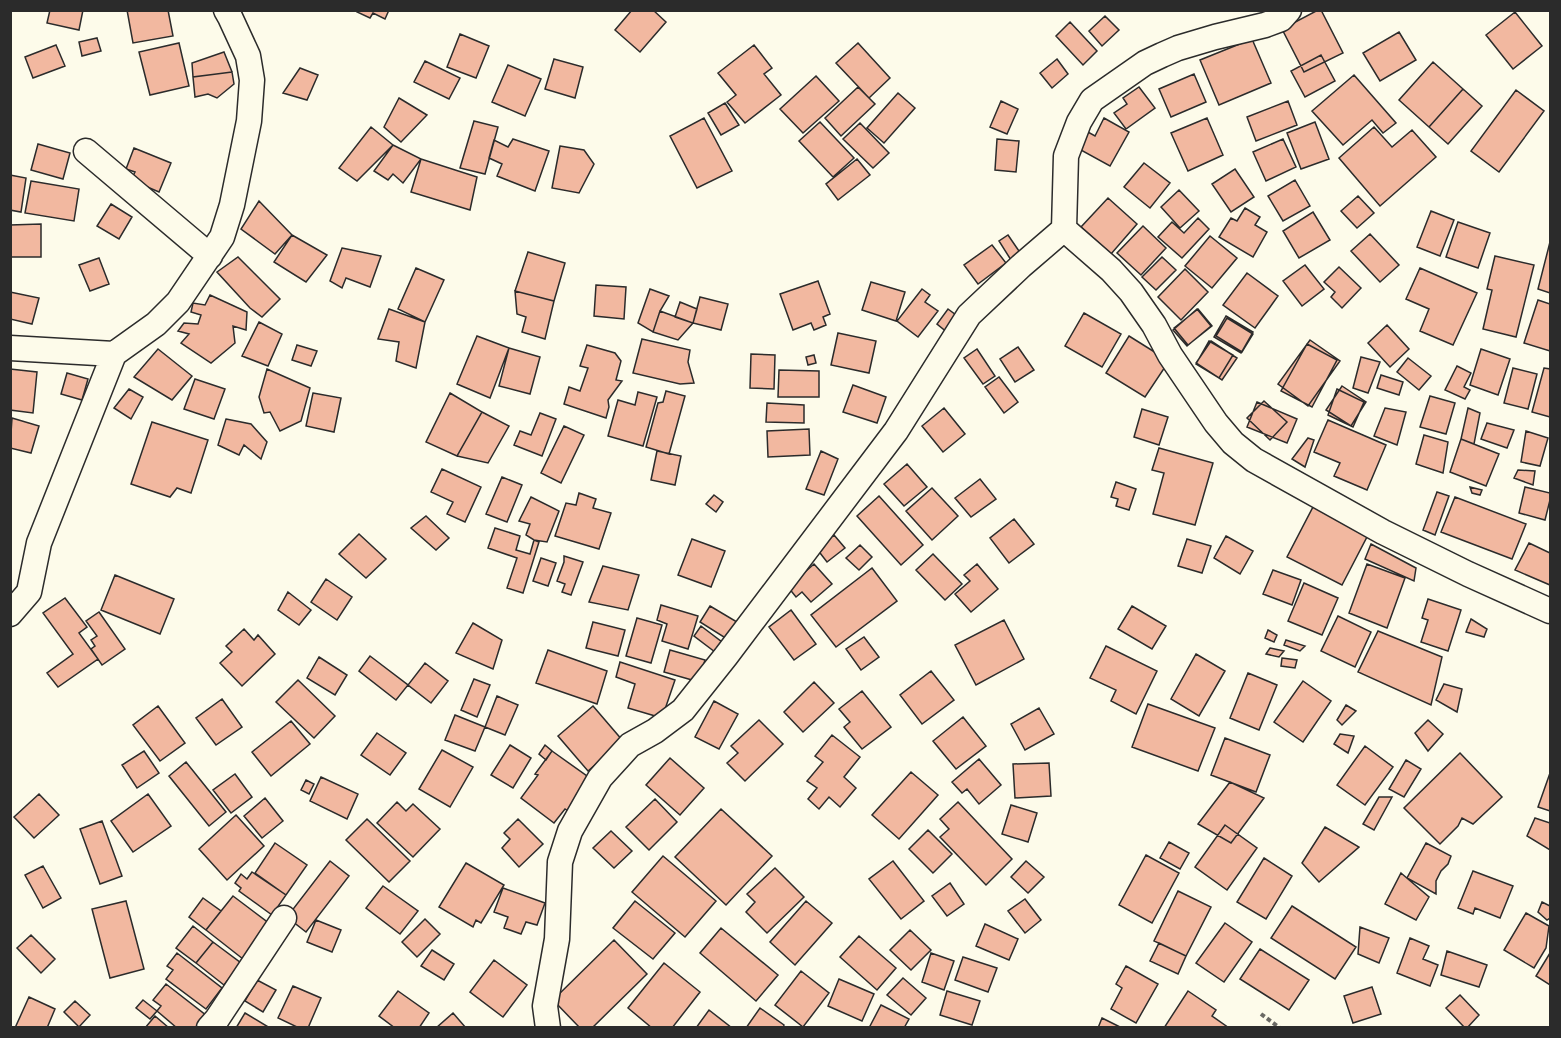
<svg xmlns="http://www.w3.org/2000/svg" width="1561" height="1038" font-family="'Crimson Pro',serif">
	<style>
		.building { fill: #f2b8a0; stroke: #2b2b2b; stroke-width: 1.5 }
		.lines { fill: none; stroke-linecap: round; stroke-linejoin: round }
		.minor-casing { stroke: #2b2b2b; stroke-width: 27 }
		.path { stroke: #6a6964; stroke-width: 4; stroke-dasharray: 4.5 3; stroke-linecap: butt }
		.minor { stroke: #fdfbea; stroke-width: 24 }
	</style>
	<rect width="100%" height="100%" fill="#fdfbea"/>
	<!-- building -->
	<path class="building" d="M 50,10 L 83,10 L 79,30 L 47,23 Z
		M 127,10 L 168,10 L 173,36 L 133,43 Z
		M 358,10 L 389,10 L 385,19 L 373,13 L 370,18 L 357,12 Z
		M 632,10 L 653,10 L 666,22 L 640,52 L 615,30 Z
		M 1318,10 L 1321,10 L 1343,53 L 1304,72 L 1282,29 Z
		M 1515,12 L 1542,46 L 1513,69 L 1486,35 Z
		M 1105,16 L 1119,30 L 1102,46 L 1089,31 Z
		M 1070,22 L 1097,51 L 1083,65 L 1056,36 Z
		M 1399,32 L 1416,60 L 1380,81 L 1363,53 Z
		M 460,34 L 489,46 L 476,78 L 447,67 Z
		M 97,38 L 101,51 L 82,56 L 79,42 Z
		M 1252,39 L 1271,83 L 1219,105 L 1200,60 Z
		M 179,43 L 189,86 L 150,95 L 139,52 Z
		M 858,43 L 890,78 L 869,98 L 836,63 Z
		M 56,45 L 65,66 L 33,78 L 25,57 Z
		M 754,45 L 772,68 L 764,74 L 781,95 L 745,123 L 727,102 L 736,95 L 718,73 Z
		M 224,52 L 232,72 L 193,77 L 192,63 Z
		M 1321,55 L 1335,81 L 1305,97 L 1291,71 Z
		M 554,59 L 583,67 L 575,98 L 545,89 Z
		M 1057,59 L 1068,74 L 1052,88 L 1040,73 Z
		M 425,61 L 460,78 L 449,99 L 414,82 Z
		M 1433,62 L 1463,89 L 1429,127 L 1399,100 Z
		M 508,65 L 541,79 L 525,116 L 492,102 Z
		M 300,68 L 318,75 L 307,100 L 283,93 Z
		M 232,72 L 234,84 L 217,98 L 208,94 L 195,97 L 193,77 Z
		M 1194,74 L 1206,102 L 1171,117 L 1159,89 Z
		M 1354,75 L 1396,123 L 1383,133 L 1372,120 L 1343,145 L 1312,111 Z
		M 816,76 L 839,101 L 803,133 L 780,109 Z
		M 858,87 L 875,104 L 841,136 L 825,118 Z
		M 1139,87 L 1155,108 L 1126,129 L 1114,113 L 1127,104 L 1123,98 Z
		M 1463,89 L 1482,106 L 1448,144 L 1429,127 Z
		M 1516,90 L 1544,111 L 1499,172 L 1471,151 Z
		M 898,93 L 915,108 L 884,143 L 867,128 Z
		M 399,98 L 427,115 L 401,142 L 384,127 Z
		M 1001,101 L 1018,109 L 1007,134 L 990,127 Z
		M 1288,101 L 1297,125 L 1256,141 L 1247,117 Z
		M 725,103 L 739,125 L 721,135 L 708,113 Z
		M 704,118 L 732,171 L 697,188 L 670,136 Z
		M 1104,118 L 1129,132 L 1110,166 L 1079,149 L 1088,132 L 1095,136 Z
		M 1207,118 L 1223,155 L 1188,171 L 1171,133 Z
		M 474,121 L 498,127 L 485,174 L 460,168 Z
		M 820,122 L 854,158 L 833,177 L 799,141 Z
		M 1315,122 L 1329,159 L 1301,169 L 1287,133 Z
		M 860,123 L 889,153 L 873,168 L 843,139 Z
		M 371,127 L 393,145 L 357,181 L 339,168 Z
		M 1374,127 L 1392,147 L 1412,130 L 1436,157 L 1380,206 L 1339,158 Z
		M 513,139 L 549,151 L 535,191 L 497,176 L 502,164 L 489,158 L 494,140 L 508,147 Z
		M 997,139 L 1019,141 L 1016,172 L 995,170 Z
		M 1283,139 L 1296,167 L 1266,181 L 1253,152 Z
		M 38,144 L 70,153 L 63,179 L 31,170 Z
		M 393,145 L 421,159 L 403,183 L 393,174 L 388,180 L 374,171 Z
		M 560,146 L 584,150 L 594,164 L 579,193 L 552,188 Z
		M 134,148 L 171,163 L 159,192 L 131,180 L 135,172 L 126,169 Z
		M 421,159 L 477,177 L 470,210 L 411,192 Z
		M 857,159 L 870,175 L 838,200 L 826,184 Z
		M 1144,163 L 1170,183 L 1150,208 L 1124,187 Z
		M 1235,169 L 1254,197 L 1231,212 L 1212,184 Z
		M 10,175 L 26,178 L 21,212 L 10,210 Z
		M 1295,180 L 1310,206 L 1283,221 L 1268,196 Z
		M 31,181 L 79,189 L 74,221 L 25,213 Z
		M 1179,190 L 1199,211 L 1180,228 L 1161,207 Z
		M 1358,196 L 1374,213 L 1357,228 L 1341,211 Z
		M 1108,198 L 1137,224 L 1111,254 L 1081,227 Z
		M 259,201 L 292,235 L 275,254 L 241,229 Z
		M 111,204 L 132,217 L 119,239 L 97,226 Z
		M 1245,208 L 1260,217 L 1255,225 L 1267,232 L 1253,257 L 1219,237 L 1231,218 L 1237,221 Z
		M 1431,211 L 1454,220 L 1440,256 L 1417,247 Z
		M 1313,212 L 1330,240 L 1299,258 L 1283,231 Z
		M 1198,218 L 1209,229 L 1182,258 L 1158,237 L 1172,222 L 1184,233 Z
		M 1458,222 L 1490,233 L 1478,268 L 1446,257 Z
		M 41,224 L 41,257 L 10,257 L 10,225 Z
		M 1143,226 L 1166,248 L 1141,275 L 1117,253 Z
		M 1370,234 L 1399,265 L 1380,282 L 1351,251 Z
		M 292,235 L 327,255 L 306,282 L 274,262 Z
		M 1008,235 L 1021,254 L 1011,260 L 999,241 Z
		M 1210,236 L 1237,258 L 1212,288 L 1185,266 Z
		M 1550,242 L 1550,293 L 1538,289 Z
		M 992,245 L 1006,263 L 978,284 L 964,265 Z
		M 342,248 L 381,256 L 370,287 L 346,278 L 342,288 L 330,281 Z
		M 528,252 L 565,263 L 554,301 L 515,291 Z
		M 1495,256 L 1534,265 L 1516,337 L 1483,329 L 1492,290 L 1487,289 Z
		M 238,257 L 280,299 L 262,317 L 250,308 L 217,272 Z
		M 1162,257 L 1176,270 L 1156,290 L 1142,277 Z
		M 99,258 L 109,284 L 90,291 L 79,265 Z
		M 1305,265 L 1324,289 L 1302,306 L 1283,281 Z
		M 1339,267 L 1361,288 L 1342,308 L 1331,297 L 1335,292 L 1324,282 Z
		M 416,268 L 444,280 L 425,322 L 398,309 Z
		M 1420,268 L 1477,293 L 1453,345 L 1420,331 L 1429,309 L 1406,299 Z
		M 1185,269 L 1208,292 L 1181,320 L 1158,297 Z
		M 1247,273 L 1278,296 L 1255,328 L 1223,305 Z
		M 818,281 L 830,314 L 823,317 L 826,325 L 814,330 L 811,323 L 793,330 L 780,294 Z
		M 871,282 L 905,292 L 896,321 L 862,310 Z
		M 596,285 L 626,287 L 624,319 L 594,316 Z
		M 650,289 L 669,296 L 660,311 L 653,332 L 638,323 Z
		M 922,289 L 930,295 L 925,302 L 938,311 L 918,337 L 897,321 Z
		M 515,291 L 554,301 L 545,339 L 522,332 L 526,317 L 517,314 Z
		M 10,292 L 39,298 L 32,324 L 10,319 Z
		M 210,295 L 247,312 L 246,330 L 233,326 L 235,343 L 211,363 L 181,343 L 189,334 L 178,331 L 184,323 L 198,324 L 201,315 L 191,312 L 193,303 L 205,305 Z
		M 700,297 L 728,304 L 721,330 L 693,323 Z
		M 1538,300 L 1550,304 L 1550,351 L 1524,343 Z
		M 680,302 L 697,309 L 693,323 L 675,317 Z
		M 389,309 L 425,322 L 416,368 L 396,361 L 399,342 L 378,339 Z
		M 948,309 L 960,318 L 948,333 L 937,324 Z
		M 1197,309 L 1211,326 L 1187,346 L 1173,330 Z
		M 1198,309 L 1212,326 L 1188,345 L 1174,328 Z
		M 660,311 L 693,323 L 678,340 L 653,332 Z
		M 1084,313 L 1121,334 L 1102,367 L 1065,346 Z
		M 1226,316 L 1253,332 L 1241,353 L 1214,337 Z
		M 1227,318 L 1253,334 L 1242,352 L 1216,336 Z
		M 259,322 L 282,334 L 268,366 L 242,356 Z
		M 1387,325 L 1409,349 L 1390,367 L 1368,343 Z
		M 838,333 L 876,341 L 869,373 L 831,365 Z
		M 477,336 L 509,348 L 490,398 L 457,384 Z
		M 1129,336 L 1169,361 L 1145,397 L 1106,373 Z
		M 642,339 L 690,350 L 688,362 L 694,383 L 680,384 L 633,373 Z
		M 1310,340 L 1340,361 L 1308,406 L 1278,384 Z
		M 1209,341 L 1233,355 L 1219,378 L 1196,364 Z
		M 1211,341 L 1237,358 L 1222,380 L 1196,363 Z
		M 1307,344 L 1337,360 L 1312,407 L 1281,391 Z
		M 297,345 L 317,351 L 311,366 L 292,360 Z
		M 587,345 L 615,353 L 621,361 L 616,380 L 622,381 L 608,400 L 609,407 L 606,418 L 564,404 L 569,387 L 580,391 L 588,368 L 580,366 Z
		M 1018,347 L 1034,370 L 1015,382 L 1000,359 Z
		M 509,348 L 540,357 L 530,394 L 499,386 Z
		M 158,349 L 192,376 L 172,400 L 134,377 Z
		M 977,349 L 995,376 L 983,384 L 964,358 Z
		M 1481,349 L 1510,359 L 1498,395 L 1470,385 Z
		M 751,354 L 775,355 L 774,389 L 750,388 Z
		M 814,355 L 816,363 L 808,365 L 806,357 Z
		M 1361,357 L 1380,362 L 1368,393 L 1353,388 Z
		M 1408,358 L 1431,376 L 1419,390 L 1397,372 Z
		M 1457,366 L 1471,373 L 1464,387 L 1470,390 L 1465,399 L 1445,390 Z
		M 1513,368 L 1537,374 L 1528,409 L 1504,403 Z
		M 1544,368 L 1550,369 L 1550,417 L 1532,412 Z
		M 10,369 L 37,372 L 33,413 L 10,410 Z
		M 267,369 L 310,388 L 301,421 L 280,431 L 270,412 L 264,413 L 259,397 Z
		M 779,370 L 819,371 L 819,397 L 778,397 Z
		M 67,373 L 88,379 L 82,400 L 61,394 Z
		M 1381,375 L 1403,382 L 1399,395 L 1377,388 Z
		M 999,377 L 1018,402 L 1004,413 L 985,387 Z
		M 195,379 L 225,389 L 214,419 L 184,409 Z
		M 853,385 L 886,397 L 877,423 L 843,412 Z
		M 1342,386 L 1366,402 L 1351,426 L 1326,410 Z
		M 129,389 L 143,397 L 131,419 L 114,408 Z
		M 1337,389 L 1364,402 L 1353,427 L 1328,415 Z
		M 666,391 L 685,396 L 669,454 L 646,447 L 658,403 L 663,402 Z
		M 638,392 L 657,397 L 643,446 L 608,436 L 618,400 L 635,405 Z
		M 313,393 L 341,398 L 334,432 L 306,426 Z
		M 450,393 L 482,412 L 457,456 L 426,442 Z
		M 1430,396 L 1455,403 L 1446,434 L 1420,427 Z
		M 1264,401 L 1287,422 L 1270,440 L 1247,418 Z
		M 1257,402 L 1297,419 L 1287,443 L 1247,427 Z
		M 767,403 L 804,405 L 804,423 L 766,422 Z
		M 944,408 L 965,434 L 943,452 L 922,426 Z
		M 1385,408 L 1406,412 L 1397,445 L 1374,436 Z
		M 1468,408 L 1480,413 L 1474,444 L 1461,439 Z
		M 1142,409 L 1168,417 L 1159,445 L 1134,437 Z
		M 482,412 L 509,426 L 488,463 L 457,456 Z
		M 540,413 L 556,419 L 542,456 L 514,445 L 520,431 L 531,435 Z
		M 12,418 L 39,426 L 31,453 L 10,448 Z
		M 226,419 L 251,424 L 267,442 L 261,459 L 244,445 L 239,455 L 218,445 Z
		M 1328,420 L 1386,445 L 1367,490 L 1334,476 L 1340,463 L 1314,452 Z
		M 152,422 L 208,440 L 191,493 L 177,488 L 170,497 L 131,484 Z
		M 1487,423 L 1514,430 L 1507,448 L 1481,439 Z
		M 564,426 L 584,435 L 561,483 L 541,473 Z
		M 809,429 L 810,455 L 768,457 L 767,431 Z
		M 1526,431 L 1548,438 L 1540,466 L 1521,462 Z
		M 1424,435 L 1448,442 L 1443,473 L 1416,464 Z
		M 1308,438 L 1314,440 L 1305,467 L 1292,459 Z
		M 1461,439 L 1499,454 L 1486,486 L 1450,472 Z
		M 1159,448 L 1213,463 L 1195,525 L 1153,514 L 1164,473 L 1152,470 Z
		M 657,451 L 681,456 L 675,485 L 651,480 Z
		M 821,451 L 838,459 L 824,495 L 806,489 Z
		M 907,464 L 927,487 L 904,506 L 884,484 Z
		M 442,469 L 481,487 L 465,522 L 447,514 L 453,502 L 431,492 Z
		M 1518,470 L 1535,471 L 1533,485 L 1514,478 Z
		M 502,477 L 522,485 L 507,522 L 486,514 Z
		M 980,479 L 996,499 L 971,517 L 955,498 Z
		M 1116,482 L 1136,489 L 1129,510 L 1116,506 L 1118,499 L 1111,497 Z
		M 1470,487 L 1482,490 L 1480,495 L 1472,493 Z
		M 1525,487 L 1550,493 L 1550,500 L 1545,520 L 1519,513 Z
		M 932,488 L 958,516 L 932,540 L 906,511 Z
		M 1437,492 L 1449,496 L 1435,535 L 1423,530 Z
		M 579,493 L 596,499 L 593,508 L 611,513 L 599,549 L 555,536 L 566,503 L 576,505 Z
		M 714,495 L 723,502 L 716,512 L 706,504 Z
		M 879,496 L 923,545 L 901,565 L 857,516 Z
		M 531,497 L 559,511 L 547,542 L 534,540 L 526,535 L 530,524 L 519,521 Z
		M 1455,497 L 1526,524 L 1512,559 L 1441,532 Z
		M 1314,505 L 1369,533 L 1342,585 L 1287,557 Z
		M 426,516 L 449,538 L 436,550 L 411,528 Z
		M 1014,519 L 1034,544 L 1009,563 L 990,538 Z
		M 495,528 L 520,536 L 516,550 L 530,554 L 534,540 L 539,542 L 523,593 L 507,588 L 517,558 L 488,548 Z
		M 359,534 L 386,559 L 366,578 L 339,554 Z
		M 834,535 L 845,548 L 827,562 L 817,549 Z
		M 1226,536 L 1253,551 L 1240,574 L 1214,558 Z
		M 692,539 L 725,551 L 711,587 L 678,575 Z
		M 1187,539 L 1211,546 L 1202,573 L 1178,566 Z
		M 1529,543 L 1550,553 L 1550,585 L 1515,570 Z
		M 1371,544 L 1416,568 L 1414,581 L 1365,559 Z
		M 860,545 L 872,557 L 859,570 L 846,558 Z
		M 933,554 L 962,584 L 945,600 L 916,570 Z
		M 564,556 L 583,562 L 571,595 L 562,592 L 565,584 L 557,581 L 564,562 Z
		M 541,558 L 556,563 L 548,586 L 533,581 Z
		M 814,564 L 832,584 L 811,602 L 802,592 L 796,597 L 788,587 Z
		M 977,564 L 998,589 L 971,612 L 955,594 L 970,581 L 964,575 Z
		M 1367,564 L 1405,578 L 1387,628 L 1349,613 Z
		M 603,566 L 639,575 L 628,610 L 589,602 Z
		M 872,568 L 897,601 L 836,647 L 811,615 Z
		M 1273,570 L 1301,580 L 1292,605 L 1263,594 Z
		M 115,575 L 174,599 L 160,634 L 101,610 Z
		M 326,579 L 352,597 L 337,620 L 311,602 Z
		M 1304,583 L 1338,598 L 1322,635 L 1288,621 Z
		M 288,592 L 311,610 L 299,625 L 278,610 Z
		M 65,598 L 87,627 L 79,633 L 98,659 L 58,687 L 47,673 L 73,654 L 43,613 Z
		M 1428,599 L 1461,610 L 1448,651 L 1421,642 L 1428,620 L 1422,618 Z
		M 661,605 L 698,616 L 688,649 L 662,641 L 667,624 L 657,620 Z
		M 710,606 L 737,622 L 727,639 L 700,622 Z
		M 1132,606 L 1166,626 L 1152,649 L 1118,629 Z
		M 791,610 L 816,644 L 794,660 L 769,627 Z
		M 99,612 L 125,649 L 102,665 L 91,649 L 95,646 L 91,640 L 97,636 L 86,621 Z
		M 1338,616 L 1371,632 L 1355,667 L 1321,651 Z
		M 637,618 L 662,625 L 651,663 L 626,656 Z
		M 1471,619 L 1487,629 L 1484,637 L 1466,632 Z
		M 1004,620 L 1024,659 L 976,685 L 955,645 Z
		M 593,622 L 625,630 L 618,656 L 586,648 Z
		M 473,623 L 502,640 L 493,669 L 456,653 Z
		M 701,626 L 722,642 L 715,652 L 694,636 Z
		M 244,629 L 254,640 L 258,635 L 275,654 L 242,686 L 220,663 L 232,652 L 226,646 Z
		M 1268,630 L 1277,635 L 1274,642 L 1265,638 Z
		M 1378,631 L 1442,657 L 1431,705 L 1358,672 Z
		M 864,637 L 879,657 L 861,670 L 846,649 Z
		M 1286,640 L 1305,646 L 1300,651 L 1284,645 Z
		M 1106,646 L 1157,671 L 1136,714 L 1111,701 L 1116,690 L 1090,678 Z
		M 1270,648 L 1284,651 L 1279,657 L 1266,654 Z
		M 548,650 L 607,671 L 597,704 L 536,683 Z
		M 670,650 L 705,660 L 699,682 L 664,672 Z
		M 1196,654 L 1225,671 L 1199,716 L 1171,699 Z
		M 370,656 L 408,685 L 396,700 L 359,671 Z
		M 319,657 L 347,675 L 335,695 L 307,678 Z
		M 1282,658 L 1297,660 L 1295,668 L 1281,666 Z
		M 620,662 L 675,680 L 662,718 L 628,708 L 635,684 L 616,677 Z
		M 425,663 L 448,681 L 431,703 L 408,685 Z
		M 931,671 L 954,700 L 922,724 L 900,695 Z
		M 1248,673 L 1277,685 L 1259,730 L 1230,718 Z
		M 474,679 L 490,685 L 477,717 L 461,710 Z
		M 298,680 L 335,716 L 314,738 L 276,702 Z
		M 1303,681 L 1331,701 L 1303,742 L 1274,722 Z
		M 814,682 L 834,703 L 803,732 L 784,712 Z
		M 1444,684 L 1462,689 L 1457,712 L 1436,700 Z
		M 862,691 L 891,727 L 862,749 L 844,727 L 850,722 L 839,709 Z
		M 497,696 L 518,705 L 505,735 L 485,727 Z
		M 222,699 L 242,727 L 216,745 L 196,718 Z
		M 714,701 L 738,714 L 719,749 L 695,737 Z
		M 1148,704 L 1215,728 L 1198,771 L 1132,747 Z
		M 1346,705 L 1356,711 L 1342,725 L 1337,720 Z
		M 158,706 L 185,743 L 160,761 L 133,725 Z
		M 593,706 L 623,741 L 588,771 L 558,736 Z
		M 1039,708 L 1054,734 L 1025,750 L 1011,724 Z
		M 455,715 L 485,727 L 475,751 L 445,740 Z
		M 963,717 L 986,746 L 956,769 L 933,741 Z
		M 759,720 L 783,744 L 745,781 L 727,763 L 738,753 L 731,746 Z
		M 1428,720 L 1443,734 L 1428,751 L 1415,733 Z
		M 291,721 L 310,744 L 271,776 L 252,752 Z
		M 377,733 L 406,753 L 390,775 L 361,755 Z
		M 1340,734 L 1354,736 L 1348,753 L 1334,744 Z
		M 832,735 L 860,757 L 844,777 L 856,788 L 840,807 L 829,797 L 819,809 L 808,799 L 817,788 L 807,781 L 823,762 L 815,756 Z
		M 1225,738 L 1270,755 L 1256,792 L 1211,775 Z
		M 510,745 L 531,758 L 513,788 L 491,775 Z
		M 545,745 L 552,751 L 546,760 L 539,754 Z
		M 1365,746 L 1393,767 L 1365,805 L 1337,785 Z
		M 442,750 L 473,767 L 450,807 L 419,789 Z
		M 144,751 L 159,773 L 137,788 L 122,765 Z
		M 552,751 L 594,781 L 571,813 L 565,809 L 554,823 L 521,798 L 538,775 L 535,774 Z
		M 1460,753 L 1502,797 L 1473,824 L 1462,818 L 1458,826 L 1440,844 L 1404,808 Z
		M 670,758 L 704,788 L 680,815 L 646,785 Z
		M 979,759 L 1001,785 L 979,804 L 967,789 L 962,793 L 952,782 Z
		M 1406,760 L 1421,769 L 1404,797 L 1389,789 Z
		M 186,762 L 226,812 L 209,826 L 169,776 Z
		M 1049,763 L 1051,796 L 1015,798 L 1013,764 Z
		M 911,772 L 938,795 L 899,839 L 872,815 Z
		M 1550,773 L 1550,811 L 1538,807 Z
		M 235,774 L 252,797 L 231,813 L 213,790 Z
		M 321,777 L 358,794 L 347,819 L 310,801 Z
		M 306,780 L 314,784 L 309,794 L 301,790 Z
		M 1230,782 L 1264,798 L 1231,843 L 1198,824 Z
		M 39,794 L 59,815 L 34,838 L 14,817 Z
		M 148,794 L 171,826 L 133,852 L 111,821 Z
		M 1379,797 L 1392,797 L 1374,830 L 1363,824 Z
		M 265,798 L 283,821 L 262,838 L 244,816 Z
		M 655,799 L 677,822 L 649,850 L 626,827 Z
		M 397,802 L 406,811 L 413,804 L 440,829 L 413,857 L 377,823 Z
		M 958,802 L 1012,859 L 986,885 L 940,837 L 949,829 L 940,819 Z
		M 1011,805 L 1037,813 L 1028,842 L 1002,834 Z
		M 721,809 L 772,856 L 726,905 L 675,857 Z
		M 236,815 L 264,846 L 227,880 L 199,849 Z
		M 1535,818 L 1550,823 L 1550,850 L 1527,836 Z
		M 367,819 L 410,861 L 389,882 L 346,840 Z
		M 518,819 L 543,844 L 519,867 L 502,848 L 510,839 L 504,833 Z
		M 102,821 L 122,876 L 100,884 L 80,829 Z
		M 1225,825 L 1257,848 L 1227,890 L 1195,867 Z
		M 1325,827 L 1359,847 L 1319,882 L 1302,863 Z
		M 928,830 L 952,854 L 933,873 L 909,849 Z
		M 611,831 L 632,851 L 614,868 L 593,848 Z
		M 1169,842 L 1189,853 L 1180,869 L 1160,858 Z
		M 275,843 L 307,865 L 286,895 L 255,873 Z
		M 1426,843 L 1451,856 L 1448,864 L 1441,871 L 1436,881 L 1436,894 L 1407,878 Z
		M 1146,855 L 1179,873 L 1152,923 L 1119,905 Z
		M 663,856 L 716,901 L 685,937 L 632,892 Z
		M 1264,858 L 1292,876 L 1266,919 L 1237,902 Z
		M 330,861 L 349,876 L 306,932 L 287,917 Z
		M 893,861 L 924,901 L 901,919 L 869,879 Z
		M 1026,861 L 1044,877 L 1028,893 L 1011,877 Z
		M 466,863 L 504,885 L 481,923 L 476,920 L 473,927 L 439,907 Z
		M 43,866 L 61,898 L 43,908 L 25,875 Z
		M 775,868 L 804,897 L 767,933 L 746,912 L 755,902 L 747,894 Z
		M 1473,871 L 1513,886 L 1500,918 L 1475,908 L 1473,914 L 1458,908 Z
		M 252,872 L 286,895 L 272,915 L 239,891 L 241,888 L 235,883 L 241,874 L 247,879 Z
		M 1401,873 L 1429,897 L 1416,920 L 1385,904 Z
		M 950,883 L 964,904 L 947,916 L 932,896 Z
		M 383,886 L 418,911 L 400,934 L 366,908 Z
		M 503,888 L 545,903 L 537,925 L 526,922 L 521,934 L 504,928 L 508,917 L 494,912 Z
		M 1178,891 L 1211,907 L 1186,956 L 1154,941 Z
		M 233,896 L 270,924 L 243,959 L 206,930 Z
		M 203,898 L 221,911 L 206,930 L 189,917 Z
		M 1025,899 L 1041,920 L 1025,933 L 1008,911 Z
		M 126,901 L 144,969 L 110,978 L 92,909 Z
		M 635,901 L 675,933 L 653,959 L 613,928 Z
		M 806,901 L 832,923 L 795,965 L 770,942 Z
		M 1542,902 L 1550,906 L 1550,918 L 1547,920 L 1538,912 Z
		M 1292,906 L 1356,947 L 1335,979 L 1271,938 Z
		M 1526,913 L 1549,926 L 1546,948 L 1534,968 L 1504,950 Z
		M 425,919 L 440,934 L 417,957 L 402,942 Z
		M 316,920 L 341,930 L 332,952 L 307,942 Z
		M 1225,923 L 1252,942 L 1224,982 L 1196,963 Z
		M 985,924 L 1018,939 L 1009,960 L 976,946 Z
		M 193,926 L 213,942 L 196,963 L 176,948 Z
		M 1360,927 L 1389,938 L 1379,963 L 1358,954 Z
		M 721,928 L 778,975 L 756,1001 L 700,953 Z
		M 910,930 L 931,950 L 911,970 L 890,950 Z
		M 31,935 L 55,959 L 41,973 L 17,948 Z
		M 859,936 L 896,968 L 877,990 L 840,957 Z
		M 1410,938 L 1429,946 L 1423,959 L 1438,965 L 1430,986 L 1397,973 Z
		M 614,940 L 647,974 L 592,1028 L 580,1028 L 553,1000 Z
		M 213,942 L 241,963 L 224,985 L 196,963 Z
		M 1159,943 L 1186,956 L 1178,974 L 1150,961 Z
		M 1260,949 L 1309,980 L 1289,1010 L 1240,979 Z
		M 432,950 L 454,964 L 444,980 L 421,966 Z
		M 1447,951 L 1487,965 L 1479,987 L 1441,975 Z
		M 177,953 L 222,988 L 206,1009 L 166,979 L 173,970 L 167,966 Z
		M 931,953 L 954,961 L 944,990 L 922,982 Z
		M 1550,953 L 1550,985 L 1536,976 Z
		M 963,957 L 997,968 L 988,992 L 955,980 Z
		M 494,960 L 527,985 L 503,1017 L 470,992 Z
		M 664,963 L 700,992 L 672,1028 L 652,1028 L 628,1008 Z
		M 1126,966 L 1158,984 L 1136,1023 L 1111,1009 L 1122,988 L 1116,984 Z
		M 801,971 L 829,993 L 803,1027 L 775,1005 Z
		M 903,978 L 926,998 L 911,1015 L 887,995 Z
		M 839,979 L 874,994 L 862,1021 L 828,1006 Z
		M 257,980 L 276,990 L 263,1012 L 245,1001 Z
		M 166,984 L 207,1016 L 198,1028 L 177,1028 L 157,1011 L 161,1006 L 153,1000 Z
		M 293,986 L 321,998 L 308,1028 L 299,1028 L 278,1018 Z
		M 1372,987 L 1381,1014 L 1353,1023 L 1344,996 Z
		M 398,991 L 429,1013 L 419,1028 L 395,1028 L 379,1016 Z
		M 947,991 L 980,1001 L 972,1025 L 940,1015 Z
		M 1188,991 L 1216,1010 L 1212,1016 L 1229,1028 L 1164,1028 Z
		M 1460,995 L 1479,1015 L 1467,1028 L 1465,1028 L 1446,1008 Z
		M 29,997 L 55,1009 L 47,1028 L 15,1028 Z
		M 143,1000 L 157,1011 L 150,1019 L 136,1008 Z
		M 75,1001 L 90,1015 L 79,1027 L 64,1012 Z
		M 881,1005 L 909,1019 L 904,1028 L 869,1028 Z
		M 760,1008 L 784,1025 L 783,1028 L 746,1028 Z
		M 709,1010 L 732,1028 L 696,1028 Z
		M 245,1013 L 270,1028 L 236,1028 Z
		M 453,1013 L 466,1028 L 436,1028 Z
		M 155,1016 L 169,1028 L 145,1028 Z
		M 1102,1018 L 1122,1028 L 1098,1028 Z"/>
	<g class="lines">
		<!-- minor casing -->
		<g class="minor-casing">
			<path id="minor" d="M 86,151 L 210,256
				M 1064,229 L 1111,270 L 1131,292 L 1154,325 L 1170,355 L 1216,423 L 1233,443 L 1254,460 L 1383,532 L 1468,574 L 1550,611
				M 10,348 L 114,354
				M 10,614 L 29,592 L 39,543 L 114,354 L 156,324 L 178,302 L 222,237 L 232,205 L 249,121 L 252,80 L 248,56 L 230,17 L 226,10
				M 209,1028 L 217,1019 L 284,918
				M 548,1028 L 545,1006 L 557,939 L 560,862 L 570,831 L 600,778 L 630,745 L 655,731 L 683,710 L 726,656 L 896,431 L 969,315 L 1021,266 L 1064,229 L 1066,156 L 1079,122 L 1092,100 L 1145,63 L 1162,55 L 1178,48 L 1215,37 L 1265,25 L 1281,19 L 1289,10"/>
		</g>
		<!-- path -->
		<path class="path" d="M 1261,1014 L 1280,1028"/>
		<!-- minor -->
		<use href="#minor" class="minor"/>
	</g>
	<!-- border -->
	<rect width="1561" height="1038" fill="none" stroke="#2b2b2b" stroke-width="24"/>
</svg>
